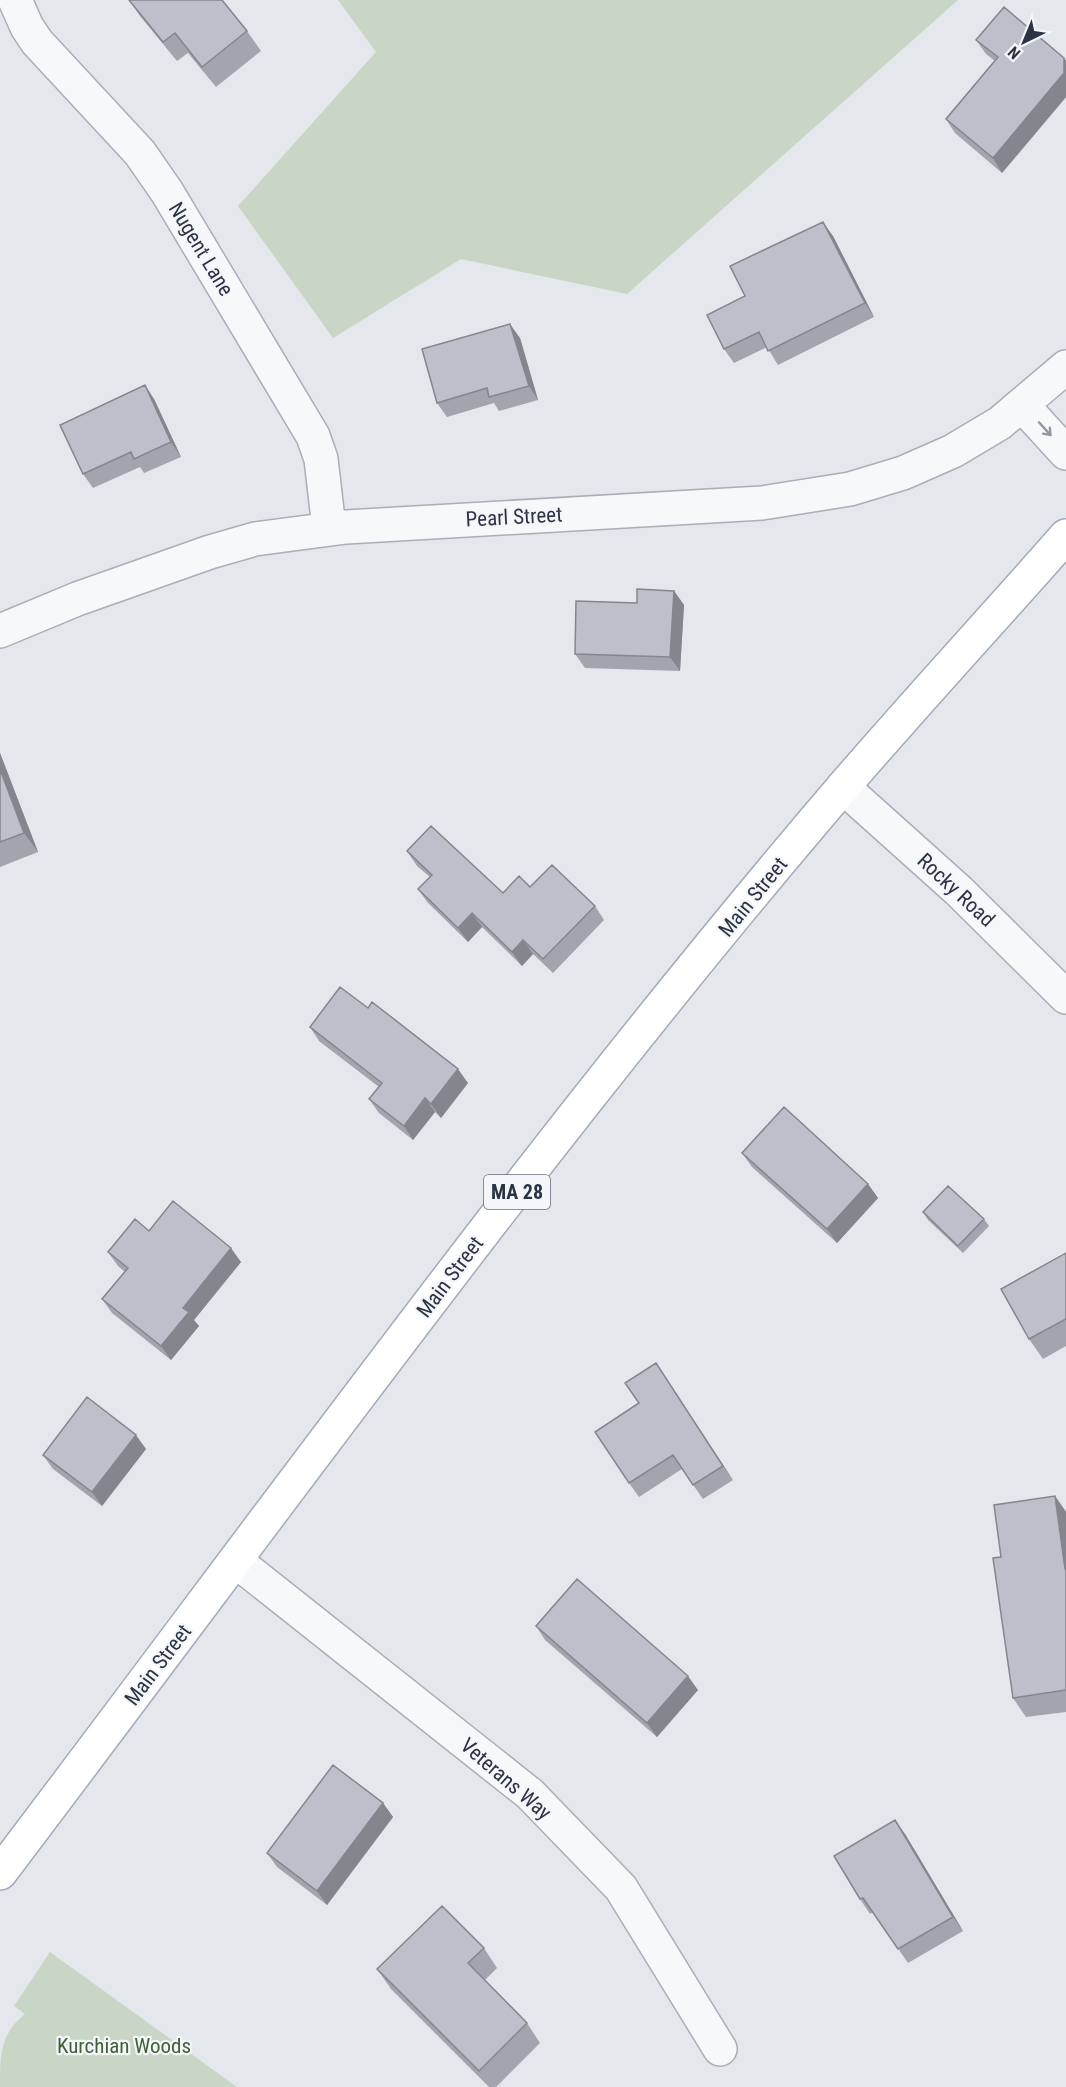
<svg xmlns="http://www.w3.org/2000/svg" width="1066" height="2087" font-family="'Roboto Condensed',sans-serif">
	<style>
		.green { fill: #c9d6c5 }
		.lines { fill: none; stroke-linecap: round; stroke-linejoin: round }
		.street-casing { stroke: #a9aeb7; stroke-width: 36 }
		.primary-casing { stroke: #a3abb8; stroke-width: 36 }
		.street { stroke: #f7f8fa; stroke-width: 33 }
		.primary { stroke: #fff; stroke-width: 33 }
		.wall { fill: #a1a5ae }
		.shaded-wall { fill: #83868d }
		.building { fill: #bbc0ca; stroke: #83868d; stroke-width: 1.5 }
		.oneway { stroke: #9196a0 }
		.labels { text-anchor: middle; stroke-width: 4.5; stroke-linejoin: round; paint-order: stroke }
		.shield { fill: #f4f6f9; stroke: #676e7b; stroke-width: 1.5 }
		.shield-label { font-size: 20px; font-weight: bold; fill: #2b3445 }
		.street-label { font-size: 21px; fill: #2b3445; stroke: #f4f6f9 }
		.park-label { font-size: 21px; fill: #3f6138; stroke: #f4f6f9 }
	</style>
	<rect width="100%" height="100%" fill="#e4e7ec"/>
	<!-- green -->
	<path class="green" d="M 338,0 L 958,0 L 627,294 L 461,259 L 333,338 L 238,206 L 376,52 Z
		M 50,1952 L 237,2087 L 0,2087 C 0,2055 0,2034 25,2014 L 14,2006 Z"/>
	<g class="lines">
		<!-- street casing -->
		<g class="street-casing">
			<path id="street" d="M 15,0 L 27,27 L 37,42 L 140,153 L 167,192 L 313,436 L 321,459 L 329,528
				M 1023,406 L 1066,453
				M 0,631 L 77,599 L 210,552 L 255,539 L 346,527 L 762,503 L 850,489 L 903,473 L 953,451 L 1000,423 L 1066,367
				M 843,787 L 959,891 L 1066,997
				M 236,1561 L 530,1794 L 621,1888 L 720,2049"/>
		</g>
		<!-- primary casing -->
		<g class="primary-casing">
			<path id="primary" d="M 0,1873 C 277,1508 545,1135 843,787 C 916,702 992,620 1066,536"/>
		</g>
		<!-- street -->
		<use href="#street" class="street"/>
		<!-- primary -->
		<use href="#primary" class="primary"/>
	</g>
	<!-- wall -->
	<path class="wall" d="M 129,0 L 247,31 L 261,51 L 216,87 L 188,53 L 177,61 L 140,16 Z
		M 976,40 L 1064,58 L 1066,61 L 1066,97 L 1002,173 L 955,133 L 946,119 L 995,61 L 986,54 Z
		M 833,236 L 874,317 L 778,365 L 767,347 L 734,363 L 724,349 L 745,296 Z
		M 520,338 L 538,400 L 499,411 L 494,403 L 447,417 L 437,403 Z
		M 154,399 L 181,457 L 144,473 L 140,467 L 93,488 L 83,474 Z
		M 674,591 L 684,605 L 680,671 L 585,668 L 575,654 L 637,603 Z
		M 0,753 L 38,852 L 0,867 Z
		M 407,851 L 503,893 L 530,887 L 595,906 L 604,920 L 553,973 L 533,954 L 522,966 L 482,927 L 468,942 L 428,903 L 418,889 L 430,877 L 417,866 Z
		M 310,1027 L 468,1083 L 441,1118 L 435,1112 L 413,1140 L 379,1113 L 369,1099 L 379,1087 L 319,1041 Z
		M 742,1153 L 868,1184 L 878,1198 L 837,1243 L 752,1167 Z
		M 923,1212 L 984,1219 L 989,1226 L 963,1253 L 928,1220 Z
		M 149,1231 L 241,1262 L 194,1320 L 199,1326 L 171,1360 L 112,1313 L 102,1299 L 125,1272 L 118,1266 L 108,1252 Z
		M 1066,1253 L 1066,1346 L 1043,1359 L 1029,1339 Z
		M 665,1377 L 733,1480 L 703,1499 L 682,1469 L 639,1497 L 629,1483 L 639,1403 Z
		M 146,1449 L 102,1506 L 53,1469 L 43,1455 Z
		M 1055,1496 L 1066,1512 L 1066,1712 L 1026,1717 L 1013,1698 L 1001,1557 Z
		M 536,1626 L 698,1690 L 657,1737 L 545,1640 Z
		M 383,1803 L 393,1817 L 327,1905 L 277,1867 L 267,1853 Z
		M 905,1834 L 963,1931 L 908,1963 L 873,1912 L 870,1914 L 860,1899 Z
		M 484,1948 L 497,1968 L 485,1980 L 527,2023 L 540,2043 L 496,2087 L 489,2087 L 391,1989 L 377,1969 Z"/>
	<!-- shaded-wall -->
	<path class="shaded-wall" d="M 1064,58 L 1066,61 L 1066,97 L 1002,173 L 993,158 Z
		M 823,222 L 833,236 L 874,317 L 865,303 Z
		M 510,324 L 520,338 L 538,400 L 529,386 Z
		M 145,385 L 154,399 L 181,457 L 171,442 Z
		M 674,591 L 684,605 L 680,671 L 670,657 Z
		M 0,753 L 38,852 L 24,833 L 0,769 Z
		M 472,913 L 482,927 L 468,942 L 458,928 Z
		M 523,940 L 533,954 L 522,966 L 512,952 Z
		M 458,1069 L 468,1083 L 441,1118 L 431,1104 Z
		M 425,1098 L 435,1112 L 413,1140 L 404,1126 Z
		M 868,1184 L 878,1198 L 837,1243 L 827,1229 Z
		M 231,1248 L 241,1262 L 194,1320 L 199,1326 L 171,1360 L 161,1346 L 183,1308 Z
		M 656,1363 L 665,1377 L 733,1480 L 723,1466 Z
		M 136,1435 L 146,1449 L 102,1506 L 92,1492 Z
		M 1055,1496 L 1066,1512 L 1066,1570 L 1065,1569 Z
		M 688,1676 L 698,1690 L 657,1737 L 647,1723 Z
		M 383,1803 L 393,1817 L 327,1905 L 317,1891 Z
		M 895,1820 L 905,1834 L 963,1931 L 953,1917 Z"/>
	<!-- building -->
	<path class="building" d="M 129,0 L 222,0 L 247,31 L 202,67 L 175,33 L 163,42 Z
		M 1004,7 L 1064,58 L 1064,73 L 993,158 L 946,119 L 998,57 L 976,40 Z
		M 823,222 L 865,303 L 768,351 L 759,332 L 724,349 L 707,315 L 745,296 L 730,266 Z
		M 510,324 L 529,386 L 489,397 L 487,388 L 437,403 L 422,349 Z
		M 145,385 L 171,442 L 134,459 L 131,452 L 83,474 L 60,425 Z
		M 637,589 L 674,591 L 670,657 L 575,654 L 576,601 L 637,603 Z
		M 0,769 L 24,833 L 0,842 Z
		M 431,826 L 503,893 L 519,876 L 530,887 L 552,865 L 595,906 L 543,959 L 523,940 L 512,952 L 472,913 L 458,928 L 418,889 L 432,875 L 407,851 Z
		M 340,987 L 368,1008 L 372,1002 L 458,1069 L 431,1104 L 425,1098 L 404,1126 L 369,1099 L 382,1083 L 310,1027 Z
		M 784,1107 L 868,1184 L 827,1229 L 742,1153 Z
		M 948,1186 L 984,1219 L 958,1246 L 923,1212 Z
		M 173,1201 L 231,1248 L 183,1308 L 189,1312 L 161,1346 L 102,1299 L 128,1268 L 108,1252 L 135,1219 L 149,1231 Z
		M 1066,1253 L 1066,1319 L 1029,1339 L 1001,1289 Z
		M 656,1363 L 723,1466 L 693,1485 L 673,1455 L 629,1483 L 595,1432 L 639,1403 L 625,1383 Z
		M 87,1397 L 136,1435 L 92,1492 L 43,1455 Z
		M 1055,1496 L 1065,1569 L 1066,1569 L 1066,1690 L 1013,1698 L 993,1558 L 1001,1557 L 994,1505 Z
		M 577,1579 L 688,1676 L 647,1723 L 536,1626 Z
		M 333,1765 L 383,1803 L 317,1891 L 267,1853 Z
		M 895,1820 L 953,1917 L 898,1949 L 863,1898 L 860,1899 L 834,1856 Z
		M 442,1906 L 484,1948 L 468,1963 L 527,2023 L 479,2071 L 377,1969 Z"/>
	<!-- one-way arrows -->
	<defs><path id="oneway-shaft" d="M-6 0H5M1.5-3L5.5 0L1.5 3" fill="none" stroke-width="1.6" stroke-linecap="round" stroke-linejoin="round" transform="scale(1.5)"/></defs>
	<use class="oneway" href="#oneway-shaft" transform="translate(1045 429) rotate(48)"/>
	<g class="labels">
		<!-- shield labels -->
		<rect class="shield" x="484" y="1175" width="66" height="34" rx="4.5"/>
		<g class="shield-label">
			<text x="517" y="1199">MA 28</text>
		</g>
		<!-- street labels -->
		<g class="street-label">
			<text transform="translate(201 249) rotate(59)" y="7">Nugent Lane</text>
			<text transform="translate(514 517) rotate(-3)" y="7">Pearl Street</text>
			<text transform="translate(956 890) rotate(43)" y="7">Rocky Road</text>
			<text transform="translate(753 897) rotate(-51)" y="7">Main Street</text>
			<text transform="translate(450 1277) rotate(-53)" y="7">Main Street</text>
			<text transform="translate(158 1665) rotate(-53)" y="7">Main Street</text>
			<text transform="translate(506 1779) rotate(41)" y="7">Veterans Way</text>
		</g>
		<!-- park labels -->
		<g class="park-label">
			<text x="124" y="2053">Kurchian Woods</text>
		</g>
	</g>
	<!-- north arrow -->
	<g transform="translate(1024 42) rotate(223)" stroke="#f4f6f9" stroke-width="4.5" paint-order="stroke">
	<path d="M0-4.5L10 22L0 15L-10 22Z" fill="#2b3445"/>
	<text y="-9" font-size="16" font-weight="bold" text-anchor="middle" fill="#2b3445">N</text>
	</g>
</svg>
